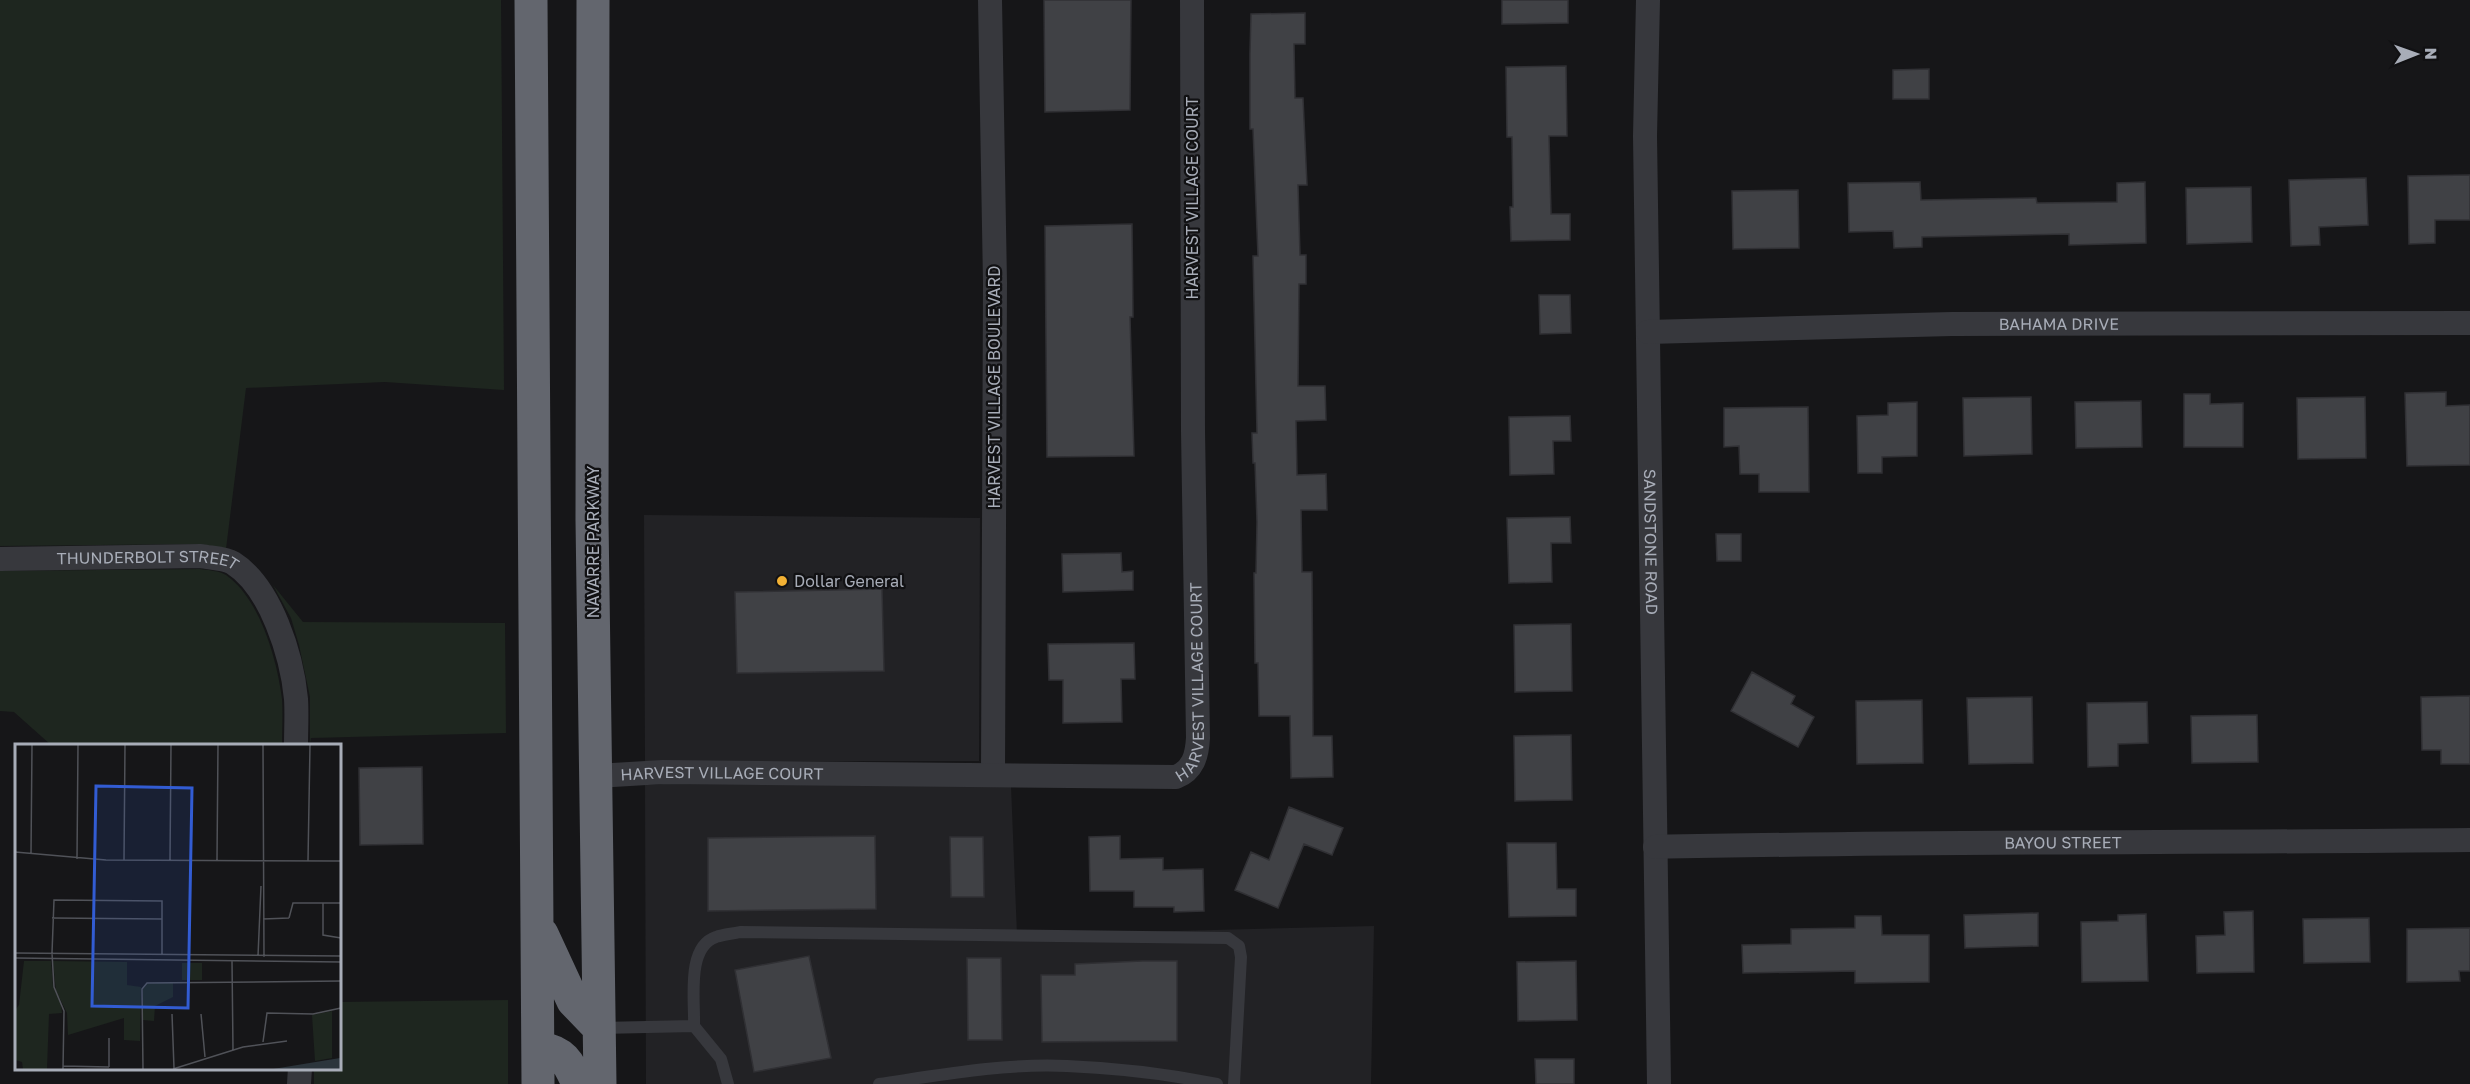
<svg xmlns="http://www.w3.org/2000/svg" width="2470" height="1084" font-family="'Golos Text',sans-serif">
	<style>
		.built { fill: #222225 }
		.green { fill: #1e261f }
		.building { fill: #404145; stroke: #303034; stroke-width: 1.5 }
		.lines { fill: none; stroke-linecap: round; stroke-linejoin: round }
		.lane { stroke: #37383d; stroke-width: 12 }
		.street { stroke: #37383d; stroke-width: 24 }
		.highway { stroke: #63666e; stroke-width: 33 }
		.poi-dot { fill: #f2b134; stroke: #111113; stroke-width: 2 }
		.labels { text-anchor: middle; stroke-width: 4.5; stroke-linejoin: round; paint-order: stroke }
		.street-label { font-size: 16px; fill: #a8adb8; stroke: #111113 }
		.poi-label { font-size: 16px; fill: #a8adb8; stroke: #111113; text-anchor: start }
		.inset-road { fill: none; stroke: #505258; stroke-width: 1.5 }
		.view { fill: #325cd3; fill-opacity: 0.15; stroke: #325cd3; stroke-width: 3 }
		.inset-edge { fill: none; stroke: #a8adb8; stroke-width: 3 }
	</style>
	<rect width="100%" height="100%" fill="#161618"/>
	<!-- built -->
	<path class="built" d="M 644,515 L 980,518 L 979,761 L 645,761 Z
		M 664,784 L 1011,786 L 1017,935 L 1374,926 L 1371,1084 L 646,1084 L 645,785 Z"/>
	<!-- green -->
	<path class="green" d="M 0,0 L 501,0 L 504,390 L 385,382 L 246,388 L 226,549 L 201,544 L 0,546 Z
		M 200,569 C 208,570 220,571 226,575 C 260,599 277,659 282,699 C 283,714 282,730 282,745 L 51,745 L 14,712 L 0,711 L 0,571 Z
		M 273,585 L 303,622 L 505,623 L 506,733 L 311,738 L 310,744 L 310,697 L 299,645 L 291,618 Z
		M 508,1000 L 508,1084 L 314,1084 L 314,1068 L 339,1068 L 339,1002 Z"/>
	<!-- building -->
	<path class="building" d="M 1044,0 L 1131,0 L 1130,110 L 1045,112 Z
		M 1502,0 L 1568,0 L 1568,23 L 1502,24 Z
		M 1305,13 L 1305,44 L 1294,44 L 1295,98 L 1303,98 L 1307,185 L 1298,185 L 1300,255 L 1306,255 L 1306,284 L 1299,284 L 1298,386 L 1325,386 L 1326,420 L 1296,421 L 1297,475 L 1326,474 L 1327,510 L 1301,510 L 1302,572 L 1312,572 L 1313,736 L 1332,736 L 1333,777 L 1291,778 L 1290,716 L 1259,716 L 1258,663 L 1255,663 L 1254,573 L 1256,573 L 1257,522 L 1255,463 L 1253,463 L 1252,433 L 1257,433 L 1253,256 L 1258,256 L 1253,129 L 1250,129 L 1250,53 L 1251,14 Z
		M 1566,66 L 1567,136 L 1549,136 L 1551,214 L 1570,214 L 1570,240 L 1511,241 L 1510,207 L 1513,207 L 1512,137 L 1507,137 L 1506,67 Z
		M 1929,69 L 1929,99 L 1893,99 L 1893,70 Z
		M 2470,175 L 2470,220 L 2435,220 L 2435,243 L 2409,244 L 2408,176 Z
		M 2366,178 L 2368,225 L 2319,227 L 2320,245 L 2291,246 L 2289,180 Z
		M 1920,182 L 1921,200 L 2036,198 L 2037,203 L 2117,202 L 2117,183 L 2145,182 L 2146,243 L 2069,245 L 2069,234 L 1922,237 L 1922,247 L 1894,248 L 1893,231 L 1849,232 L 1848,183 Z
		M 2251,187 L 2252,242 L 2187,244 L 2186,188 Z
		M 1798,190 L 1799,248 L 1733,249 L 1732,191 Z
		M 1132,224 L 1133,317 L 1130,317 L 1134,456 L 1047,457 L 1045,226 Z
		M 1539,295 L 1570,295 L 1571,333 L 1540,334 Z
		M 2446,392 L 2446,406 L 2470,405 L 2470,465 L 2407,466 L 2405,393 Z
		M 2184,394 L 2210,394 L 2210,404 L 2243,403 L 2243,447 L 2184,447 Z
		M 2031,397 L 2032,454 L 1964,456 L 1963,398 Z
		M 2365,397 L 2366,458 L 2298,459 L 2297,398 Z
		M 2141,401 L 2142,447 L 2076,448 L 2075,402 Z
		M 1917,402 L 1917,456 L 1882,457 L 1882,473 L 1858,473 L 1857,416 L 1888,415 L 1888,403 Z
		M 1808,407 L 1809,492 L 1759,492 L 1759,474 L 1740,474 L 1739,446 L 1724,447 L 1724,408 Z
		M 1570,416 L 1571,441 L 1553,441 L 1554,474 L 1510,475 L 1509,417 Z
		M 1570,517 L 1571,543 L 1551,543 L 1552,582 L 1509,583 L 1507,518 Z
		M 1716,534 L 1741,534 L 1741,561 L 1717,561 Z
		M 1121,553 L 1122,572 L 1133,571 L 1133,590 L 1063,592 L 1062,554 Z
		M 882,589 L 884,671 L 737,673 L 735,592 Z
		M 1571,624 L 1572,691 L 1515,692 L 1514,625 Z
		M 1134,643 L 1135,679 L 1121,679 L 1122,722 L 1063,723 L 1063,680 L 1049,680 L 1048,644 Z
		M 1752,672 L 1795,696 L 1791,704 L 1814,717 L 1798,747 L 1731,711 Z
		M 2470,696 L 2470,764 L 2441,764 L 2441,750 L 2422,750 L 2421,697 Z
		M 2032,697 L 2033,763 L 1969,764 L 1967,698 Z
		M 1922,700 L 1923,763 L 1857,764 L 1856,701 Z
		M 2147,702 L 2148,743 L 2118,744 L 2118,766 L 2088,767 L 2087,703 Z
		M 2257,715 L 2258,762 L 2192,763 L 2191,716 Z
		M 1571,735 L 1572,800 L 1515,801 L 1514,736 Z
		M 422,767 L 423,844 L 360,845 L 359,768 Z
		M 1289,807 L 1343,828 L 1332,855 L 1304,844 L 1278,908 L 1235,890 L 1251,852 L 1269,860 Z
		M 875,836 L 876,909 L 708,911 L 708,838 Z
		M 1120,836 L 1120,859 L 1163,858 L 1163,870 L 1203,869 L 1204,911 L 1174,912 L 1174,907 L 1134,907 L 1134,891 L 1090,891 L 1089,837 Z
		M 950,837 L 983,837 L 984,897 L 951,897 Z
		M 1507,843 L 1556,843 L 1557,889 L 1576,889 L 1576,916 L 1509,917 Z
		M 2253,911 L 2254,972 L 2197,973 L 2196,936 L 2225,935 L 2224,912 Z
		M 2038,913 L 2038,946 L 1965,948 L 1964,915 Z
		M 2146,914 L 2148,981 L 2082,982 L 2081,922 L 2118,921 L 2118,915 Z
		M 1855,916 L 1881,916 L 1882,935 L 1929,935 L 1929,982 L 1855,983 L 1855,971 L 1743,973 L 1742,945 L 1791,944 L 1791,929 L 1855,928 Z
		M 2369,918 L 2370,962 L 2304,963 L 2303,919 Z
		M 2470,928 L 2470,971 L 2459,971 L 2460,981 L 2407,982 L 2407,929 Z
		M 809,956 L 831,1058 L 754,1072 L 735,970 Z
		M 967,958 L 1001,958 L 1002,1040 L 968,1040 Z
		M 1142,961 L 1177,961 L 1177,1041 L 1042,1042 L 1041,975 L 1075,975 L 1075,964 Z
		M 1576,961 L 1577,1020 L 1518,1021 L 1517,962 Z
		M 1535,1059 L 1574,1059 L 1574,1084 L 1536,1084 Z"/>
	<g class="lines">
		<!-- lane -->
		<path class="lane" d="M 694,1026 L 721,1059 L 728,1084
			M 600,1028 L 694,1026 C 695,1000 686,947 716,937 C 724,934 732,934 740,932 L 1228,938 L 1239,946 L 1241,957 L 1234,1084
			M 879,1084 C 940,1075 1005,1063 1067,1066 C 1117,1068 1168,1074 1217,1084"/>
		<!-- street -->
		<g class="street">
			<path d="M 990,0 L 995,283 L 993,774"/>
			<path id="s1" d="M 1648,0 L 1645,136 L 1659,1084"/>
			<path id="s2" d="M 1648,332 L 1952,324 L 2470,323"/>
			<path id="s3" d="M 0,559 L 201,556 C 210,558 225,558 233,563 C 271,587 292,656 296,699 C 297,714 296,730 296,745"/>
			<path id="s4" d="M 596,776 L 663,772 L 1176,777 C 1193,770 1197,756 1198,738 L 1193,431 L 1192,0"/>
			<path id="s5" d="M 1655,847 C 1927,841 2198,843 2470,840"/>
			<path d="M 299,1084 L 300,1068"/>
		</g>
		<!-- highway -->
		<path class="highway" d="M 531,0 L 538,1084
			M 593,0 L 592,520 L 600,1084
			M 542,934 L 573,1001 L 599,1028
			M 538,1047 C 564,1052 568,1061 578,1084"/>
	</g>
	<!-- markers -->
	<circle class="poi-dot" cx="782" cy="581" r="6"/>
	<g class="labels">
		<!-- street labels -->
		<g class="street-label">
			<text transform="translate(1192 198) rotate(-90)" y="6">HARVEST VILLAGE COURT</text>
			<text dy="6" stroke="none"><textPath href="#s2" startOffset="411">BAHAMA DRIVE</textPath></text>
			<text transform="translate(994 387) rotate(-90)" y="6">HARVEST VILLAGE BOULEVARD</text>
			<text transform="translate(593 542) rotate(-90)" y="6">NAVARRE PARKWAY</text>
			<text dy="6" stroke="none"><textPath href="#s1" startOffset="542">SANDSTONE ROAD</textPath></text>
			<text dy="6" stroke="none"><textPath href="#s3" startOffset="148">THUNDERBOLT STREET</textPath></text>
			<text dy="6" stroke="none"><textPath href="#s4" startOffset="682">HARVEST VILLAGE COURT</textPath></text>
			<text dy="6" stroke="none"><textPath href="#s4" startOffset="126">HARVEST VILLAGE COURT</textPath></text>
			<text dy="6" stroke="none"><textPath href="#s5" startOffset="408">BAYOU STREET</textPath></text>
		</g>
		<!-- poi labels -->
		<g class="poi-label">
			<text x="794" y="587">Dollar General</text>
		</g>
	</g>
	<!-- overview -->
	<g transform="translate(15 744)">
		<rect width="326" height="326" fill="#161618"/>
		<path d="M 9,217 L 36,217 L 38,243 L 46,260 L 47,269 L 34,270 L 32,325 L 8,325 L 7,318 L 0,316 L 0,266 L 4,261 ZM 38,217 L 112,218 L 112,241 L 126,243 L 125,297 L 109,296 L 109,274 L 53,291 L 52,269 L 41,247 ZM 167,219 L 187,219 L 187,236 L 167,236 ZM 158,238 L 158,253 L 140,262 L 139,277 L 128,276 L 128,245 L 132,240 ZM 317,267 L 317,314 L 300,317 L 297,271 Z" fill="#1e261f"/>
		<path d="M 325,314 L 325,325 L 258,325 Z" fill="#2c353c"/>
		<path class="inset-road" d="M 248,1 L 249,213M 0,108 L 91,116 L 326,117M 16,110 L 17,1M 62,115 L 63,1M 109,116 L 110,1M 155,116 L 156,1M 202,116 L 203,1M 293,117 L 295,1M 308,159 L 308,191 L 326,194M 37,174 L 147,175M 274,174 L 278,159 L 326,159M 248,175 L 274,174M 0,209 L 326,212M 243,212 L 246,142M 0,214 L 326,218M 217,217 L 218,306M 157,270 L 159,324M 186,270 L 190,313M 248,298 L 252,269 L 298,270 L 326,264M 48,322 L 94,323M 94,323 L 94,294M 48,325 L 49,267 L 39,243 L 37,209 L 39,156 L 147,157 L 147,210M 128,325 L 127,245 L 132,239 L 326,237M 158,325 L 228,303 L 272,297"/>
		<path class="view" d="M 81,42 L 177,44 L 173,264 L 77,262 Z"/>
		<rect width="326" height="326" class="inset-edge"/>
	</g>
	<!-- north arrow -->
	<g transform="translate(2416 54) rotate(89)" stroke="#111113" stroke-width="4.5" paint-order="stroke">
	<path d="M0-4.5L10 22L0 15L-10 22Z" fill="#a8adb8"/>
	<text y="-9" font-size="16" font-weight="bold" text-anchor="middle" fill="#a8adb8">N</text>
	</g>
</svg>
